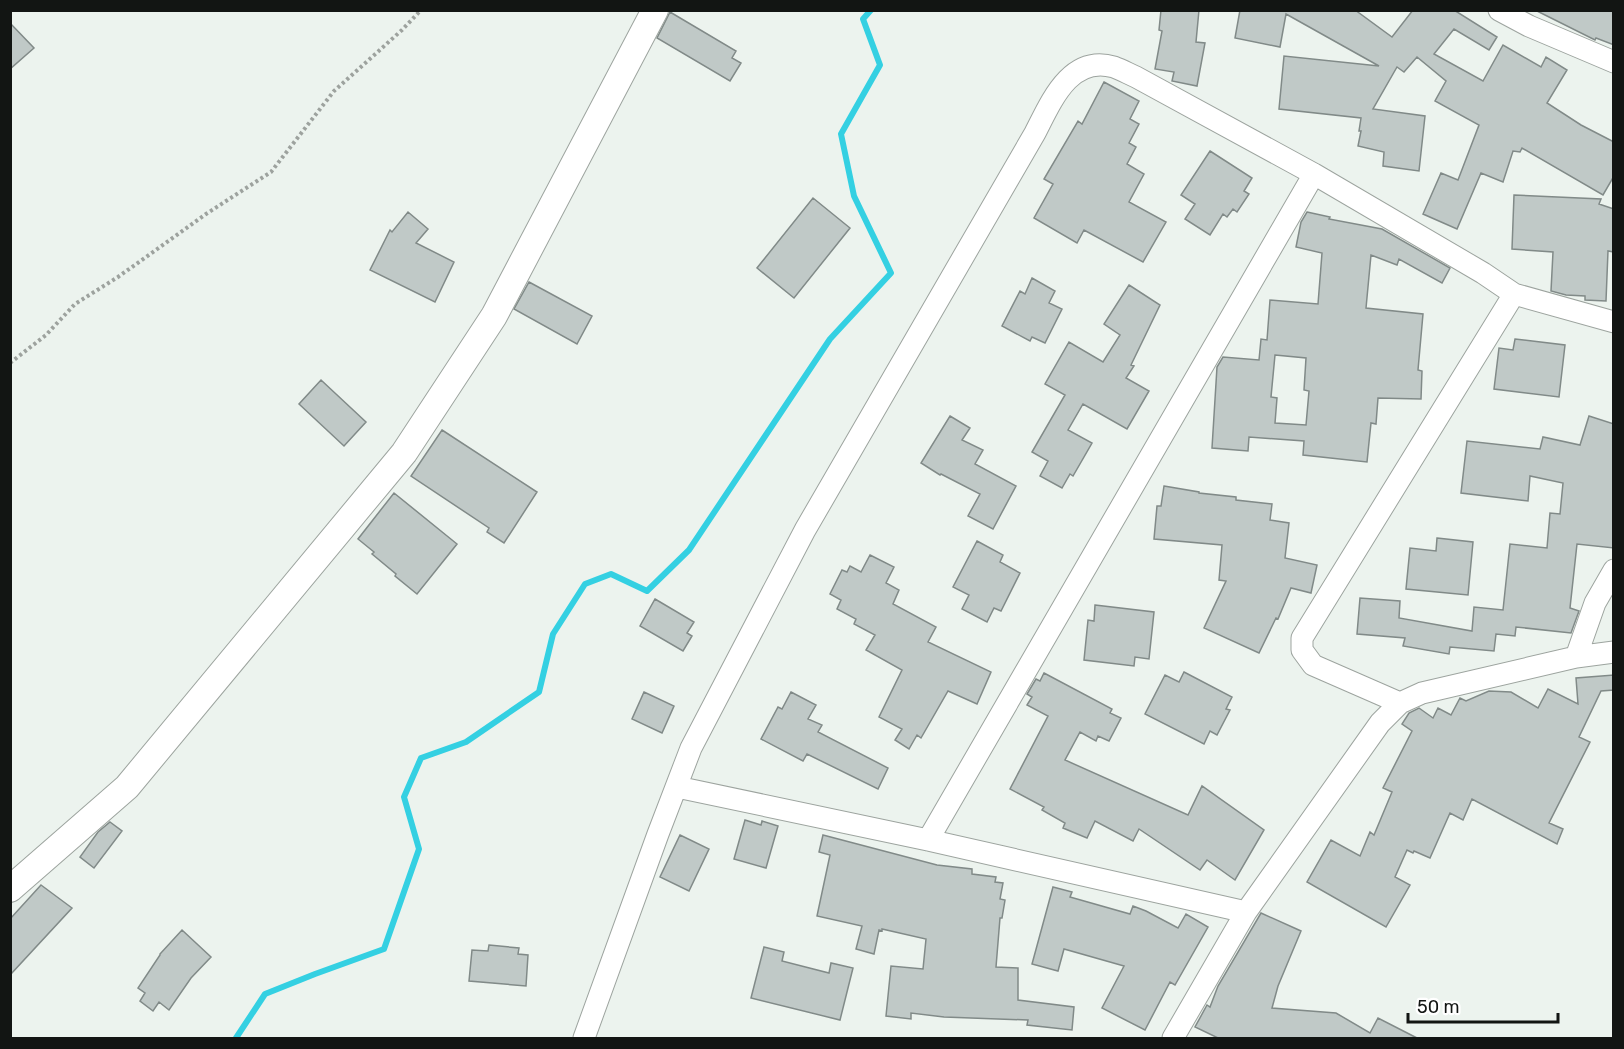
<svg xmlns="http://www.w3.org/2000/svg" width="1624" height="1049" font-family="Rubik,sans-serif">
	<style>
		.lines { fill: none; stroke-linecap: round; stroke-linejoin: round }
		.stream { stroke: #34d0e2; stroke-width: 6 }
		.building { fill: #c0c9c7; stroke: #818a88; stroke-width: 1.5; fill-rule: evenodd }
		.minor-casing { stroke: #9da49f; stroke-width: 23 }
		.tertiary-casing { stroke: #9da49f; stroke-width: 28 }
		.path { stroke: #9da29e; stroke-width: 4; stroke-dasharray: 3 3; stroke-linecap: butt }
		.minor { stroke: #fff; stroke-width: 21 }
		.tertiary { stroke: #fff; stroke-width: 26 }
	</style>
	<rect width="100%" height="100%" fill="#ecf3ee"/>
	<g class="lines">
		<!-- stream -->
		<path class="stream" d="M 236,1038 L 265,994 L 315,974 L 384,949 L 419,849 L 404,797 L 421,758 L 466,742 L 539,692 L 553,634 L 585,584 L 611,574 L 647,591 L 689,550 L 830,339 L 891,273 L 854,196 L 841,134 L 880,65 L 863,19 L 871,10"/>
	</g>
	<!-- building -->
	<path class="building" d="M 1161,10 L 1199,10 L 1196,42 L 1205,43 L 1197,86 L 1172,81 L 1174,72 L 1155,69 L 1162,31 L 1159,30 Z
		M 1240,10 L 1355,10 L 1392,37 L 1413,10 L 1454,10 L 1497,37 L 1489,50 L 1454,29 L 1434,54 L 1483,81 L 1503,45 L 1541,67 L 1546,57 L 1567,70 L 1547,103 L 1581,125 L 1614,142 L 1614,176 L 1603,195 L 1522,148 L 1520,152 L 1513,151 L 1503,182 L 1481,173 L 1457,229 L 1423,214 L 1441,173 L 1458,180 L 1479,125 L 1435,101 L 1446,81 L 1417,57 L 1404,72 L 1397,67 L 1373,109 L 1425,116 L 1419,171 L 1383,166 L 1384,152 L 1358,146 L 1361,131 L 1359,131 L 1361,118 L 1279,109 L 1284,56 L 1379,66 L 1286,14 L 1280,47 L 1235,38 Z
		M 1535,10 L 1614,10 L 1614,45 L 1596,38 L 1595,40 Z
		M 670,12 L 736,51 L 732,58 L 741,63 L 730,81 L 657,38 Z
		M 10,23 L 34,48 L 10,69 Z
		M 1104,82 L 1139,101 L 1130,119 L 1139,124 L 1129,143 L 1136,147 L 1127,164 L 1144,174 L 1129,202 L 1166,222 L 1143,262 L 1084,230 L 1077,243 L 1034,218 L 1053,184 L 1044,179 L 1078,121 L 1082,124 Z
		M 1210,151 L 1252,178 L 1244,191 L 1249,194 L 1237,212 L 1233,209 L 1227,217 L 1223,214 L 1210,235 L 1185,219 L 1195,204 L 1181,195 Z
		M 1514,195 L 1601,199 L 1599,204 L 1614,209 L 1614,252 L 1608,251 L 1606,301 L 1585,300 L 1585,296 L 1566,295 L 1551,291 L 1553,252 L 1512,249 Z
		M 813,198 L 850,228 L 794,298 L 757,268 Z
		M 408,212 L 428,229 L 416,243 L 454,262 L 435,302 L 370,270 L 390,230 L 392,232 Z
		M 1307,212 L 1330,217 L 1329,219 L 1382,229 L 1450,268 L 1442,283 L 1399,259 L 1397,265 L 1371,255 L 1366,308 L 1423,314 L 1418,370 L 1422,371 L 1421,399 L 1378,398 L 1376,424 L 1371,423 L 1367,462 L 1303,455 L 1304,441 L 1249,437 L 1248,451 L 1212,448 L 1217,367 L 1223,357 L 1259,360 L 1261,339 L 1267,340 L 1270,300 L 1318,304 L 1322,253 L 1296,247 L 1301,222 ZM 1275,355 L 1306,358 L 1304,390 L 1309,391 L 1306,425 L 1275,423 L 1277,398 L 1271,397 Z
		M 1032,278 L 1055,291 L 1049,303 L 1062,309 L 1045,343 L 1032,337 L 1030,341 L 1002,326 L 1020,291 L 1025,294 Z
		M 529,282 L 592,316 L 577,344 L 514,309 Z
		M 1129,285 L 1160,305 L 1131,365 L 1134,366 L 1126,378 L 1149,391 L 1127,429 L 1083,404 L 1068,430 L 1092,443 L 1073,476 L 1070,474 L 1062,488 L 1040,476 L 1048,461 L 1032,452 L 1065,395 L 1045,384 L 1069,342 L 1103,362 L 1120,335 L 1104,324 Z
		M 1515,339 L 1565,345 L 1559,397 L 1494,389 L 1499,348 L 1513,350 Z
		M 321,380 L 366,422 L 344,446 L 299,404 Z
		M 950,416 L 970,428 L 962,440 L 983,450 L 975,464 L 1016,486 L 993,529 L 968,516 L 980,494 L 941,474 L 940,475 L 921,463 Z
		M 1589,416 L 1614,424 L 1614,548 L 1577,544 L 1570,608 L 1579,611 L 1571,633 L 1516,627 L 1515,636 L 1496,634 L 1494,651 L 1450,647 L 1449,654 L 1403,646 L 1405,638 L 1357,634 L 1360,598 L 1400,601 L 1399,618 L 1472,631 L 1474,607 L 1503,610 L 1510,544 L 1547,548 L 1550,513 L 1560,514 L 1563,483 L 1530,476 L 1528,501 L 1461,493 L 1467,441 L 1540,449 L 1543,437 L 1580,445 Z
		M 442,430 L 537,492 L 504,543 L 487,532 L 489,528 L 411,476 Z
		M 1164,486 L 1199,492 L 1199,493 L 1236,497 L 1236,500 L 1272,504 L 1270,520 L 1289,523 L 1285,558 L 1317,565 L 1311,593 L 1291,588 L 1278,619 L 1276,618 L 1259,653 L 1204,628 L 1226,581 L 1219,580 L 1222,545 L 1154,539 L 1157,506 L 1161,506 Z
		M 394,493 L 457,544 L 417,594 L 395,576 L 396,574 L 372,554 L 374,552 L 358,539 Z
		M 1437,538 L 1473,542 L 1468,595 L 1406,589 L 1410,548 L 1436,551 Z
		M 977,541 L 1003,555 L 1000,562 L 1020,573 L 1001,611 L 994,608 L 987,622 L 962,609 L 969,595 L 953,587 Z
		M 870,555 L 894,567 L 886,583 L 899,590 L 893,604 L 936,627 L 928,642 L 991,672 L 977,704 L 948,691 L 921,738 L 917,735 L 909,749 L 895,740 L 902,729 L 879,717 L 902,670 L 866,650 L 875,635 L 854,624 L 856,619 L 837,609 L 841,600 L 830,594 L 842,570 L 847,572 L 850,566 L 861,572 Z
		M 655,599 L 694,622 L 687,633 L 692,636 L 683,651 L 640,626 Z
		M 1095,605 L 1154,612 L 1149,659 L 1135,657 L 1134,666 L 1084,660 L 1088,620 L 1094,621 Z
		M 1184,672 L 1232,697 L 1226,709 L 1230,710 L 1217,735 L 1210,731 L 1204,744 L 1145,714 L 1165,675 L 1179,682 Z
		M 1044,673 L 1112,709 L 1110,713 L 1121,718 L 1109,741 L 1098,736 L 1096,741 L 1080,732 L 1065,760 L 1188,815 L 1202,786 L 1264,830 L 1235,880 L 1207,860 L 1200,870 L 1139,829 L 1133,841 L 1095,821 L 1087,838 L 1063,828 L 1065,823 L 1042,810 L 1044,807 L 1010,789 L 1048,716 L 1027,705 L 1032,697 L 1027,694 L 1036,679 L 1040,681 Z
		M 1614,675 L 1614,690 L 1601,691 L 1579,737 L 1590,742 L 1549,823 L 1563,829 L 1557,844 L 1472,799 L 1463,820 L 1450,813 L 1430,858 L 1414,851 L 1413,853 L 1407,850 L 1395,877 L 1410,885 L 1386,927 L 1307,882 L 1331,840 L 1360,856 L 1370,832 L 1374,835 L 1392,792 L 1383,788 L 1412,731 L 1402,724 L 1409,713 L 1419,708 L 1433,718 L 1438,708 L 1451,715 L 1460,698 L 1466,701 L 1489,691 L 1511,692 L 1538,708 L 1548,689 L 1578,704 L 1576,678 Z
		M 644,692 L 674,706 L 662,733 L 632,719 Z
		M 791,692 L 816,705 L 808,719 L 822,725 L 818,732 L 888,768 L 878,789 L 807,754 L 803,761 L 761,739 L 778,707 L 782,709 Z
		M 745,820 L 761,825 L 762,821 L 778,826 L 766,868 L 734,859 Z
		M 110,822 L 122,831 L 94,868 L 80,857 L 98,832 Z
		M 680,835 L 709,849 L 689,891 L 660,877 Z
		M 823,835 L 937,865 L 972,869 L 972,874 L 996,877 L 995,882 L 1003,883 L 1000,899 L 1005,900 L 1002,918 L 1000,918 L 996,967 L 1018,968 L 1018,1000 L 1074,1007 L 1072,1030 L 1027,1025 L 1028,1020 L 944,1017 L 911,1013 L 911,1019 L 886,1016 L 891,966 L 923,969 L 926,939 L 882,929 L 882,931 L 879,930 L 874,954 L 856,949 L 862,926 L 817,916 L 830,855 L 819,852 Z
		M 41,885 L 72,908 L 10,975 L 10,919 Z
		M 1053,887 L 1072,892 L 1070,897 L 1130,914 L 1133,906 L 1146,911 L 1178,928 L 1186,914 L 1208,927 L 1175,985 L 1170,982 L 1145,1030 L 1102,1008 L 1124,966 L 1064,949 L 1058,971 L 1032,964 Z
		M 1261,913 L 1301,931 L 1278,986 L 1272,1008 L 1336,1013 L 1370,1033 L 1378,1018 L 1417,1038 L 1218,1038 L 1195,1027 L 1207,1005 L 1210,1007 L 1218,986 Z
		M 182,930 L 211,957 L 191,978 L 169,1010 L 159,1002 L 153,1011 L 140,1001 L 145,993 L 138,988 L 160,955 L 160,954 Z
		M 489,945 L 519,948 L 518,954 L 528,955 L 526,986 L 469,981 L 472,950 L 488,951 Z
		M 764,947 L 784,952 L 782,961 L 829,973 L 831,963 L 853,968 L 840,1020 L 751,998 Z"/>
	<g class="lines">
		<!-- minor casing -->
		<g class="minor-casing">
			<path id="minor" d="M 1499,10 L 1529,26 L 1614,62
				M 1576,657 L 1595,603 L 1614,570
				M 1400,703 L 1313,665 L 1302,650 L 1302,638 L 1514,294
				M 677,787 L 928,840 L 1246,912
				M 928,840 L 1314,174
				M 584,1038 L 658,834 L 691,748 L 805,530 L 1035,133 C 1051,102 1070,54 1114,67 C 1122,70 1129,74 1136,77 L 1314,174 L 1483,273 L 1514,294 L 1614,322
				M 1173,1038 L 1246,912 L 1380,723 L 1400,703 L 1422,693 L 1576,657 L 1614,652"/>
		</g>
		<!-- tertiary casing -->
		<g class="tertiary-casing">
			<path id="tertiary" d="M 10,889 L 127,787 L 404,453 L 494,316 L 655,10"/>
		</g>
		<!-- path -->
		<path class="path" d="M 10,363 L 46,335 L 75,304 L 118,277 L 206,214 L 271,172 L 334,91 L 402,30 L 421,10"/>
		<!-- minor -->
		<use href="#minor" class="minor"/>
		<!-- tertiary -->
		<use href="#tertiary" class="tertiary"/>
	</g>
	<!-- border -->
	<rect width="1624" height="1049" fill="none" stroke="#121513" stroke-width="24"/>
	<!-- scale -->
	<path d="M1408 1013v9h150v-9" fill="none" stroke="#121513" stroke-width="3"/>
	<text x="1417" y="1013" font-size="18" fill="#121513" stroke="#ffffff" stroke-width="4.5" paint-order="stroke">50 m</text>
</svg>
